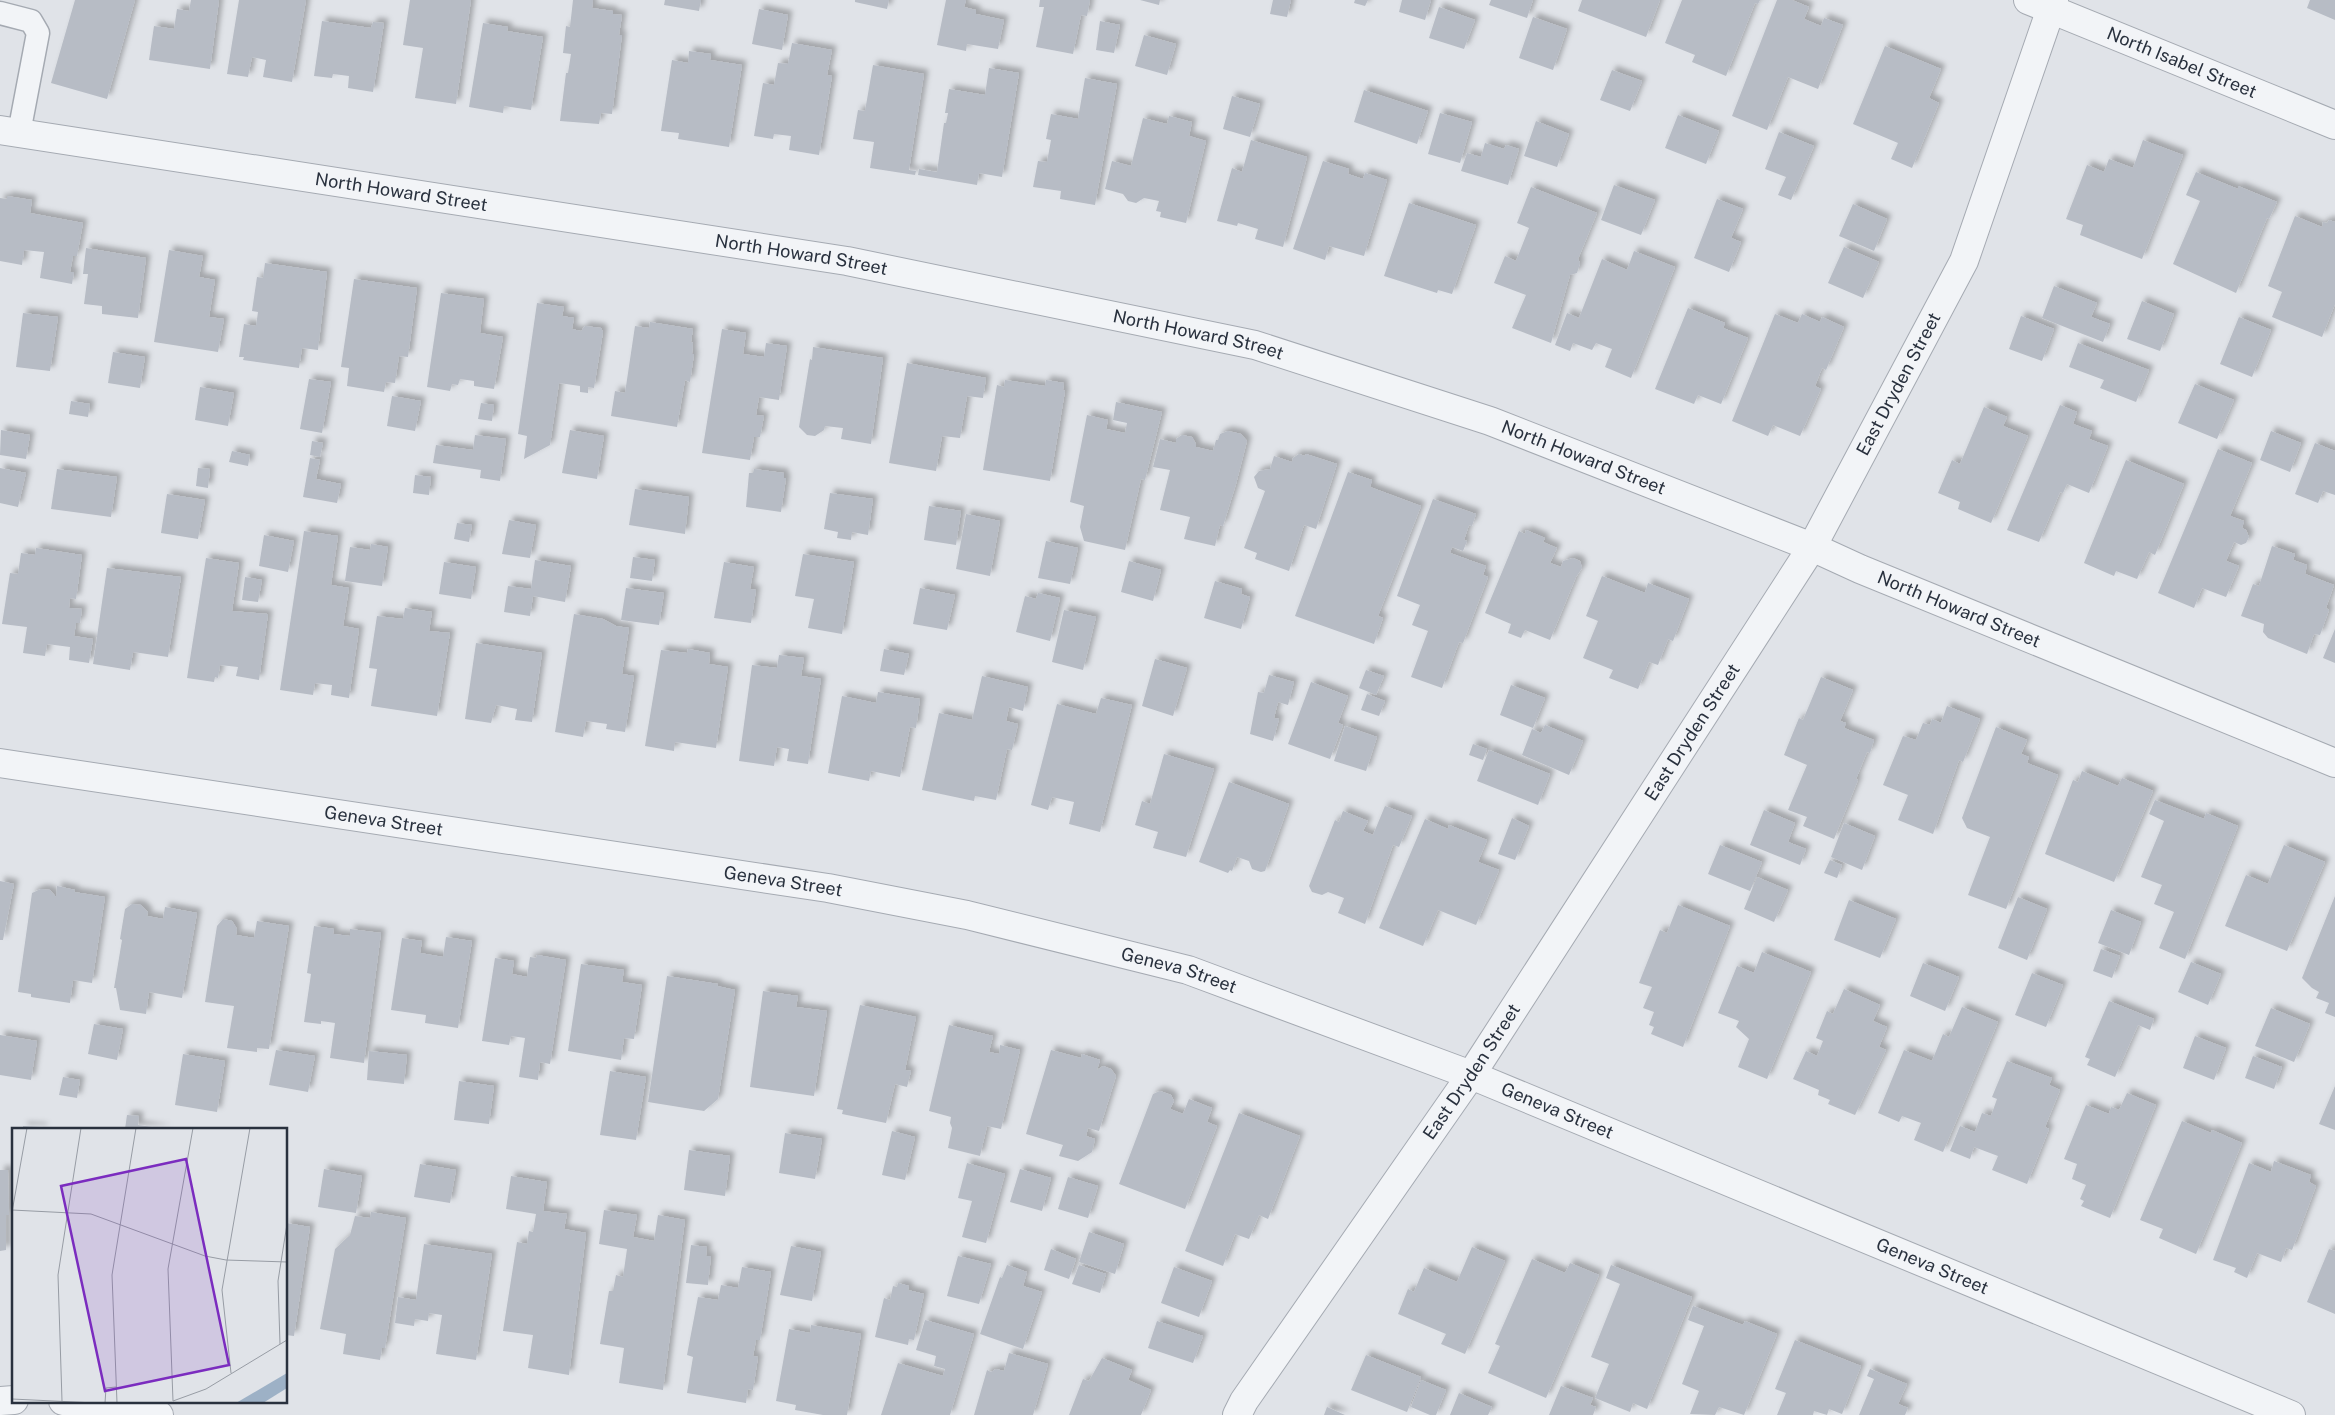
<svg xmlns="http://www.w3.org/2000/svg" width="2335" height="1415" font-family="'Public Sans',sans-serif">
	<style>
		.building { fill: #b7bcc5; filter: url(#shadow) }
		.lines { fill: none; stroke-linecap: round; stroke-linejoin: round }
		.service-casing { stroke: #a5aab2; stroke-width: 25 }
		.minor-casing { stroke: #a5aab2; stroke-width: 30 }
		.tertiary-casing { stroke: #a5aab2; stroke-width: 30 }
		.service { stroke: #f2f4f7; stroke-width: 22 }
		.minor { stroke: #f2f4f7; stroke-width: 28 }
		.tertiary { stroke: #f2f4f7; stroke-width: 28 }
		.labels { text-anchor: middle; stroke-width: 4.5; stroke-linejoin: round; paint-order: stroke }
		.street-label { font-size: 18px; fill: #29313e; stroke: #eff2f6 }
		.inset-road { fill: none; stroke: #979ca4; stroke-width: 1 }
		.view { fill: #7b2cbf; fill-opacity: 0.15; stroke: #7b2cbf; stroke-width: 2.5 }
		.inset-edge { fill: none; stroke: #29313e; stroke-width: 2.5 }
	</style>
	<defs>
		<filter id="shadow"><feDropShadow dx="4.5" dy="-4.5" stdDeviation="2.5" flood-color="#0004"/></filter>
	</defs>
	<rect width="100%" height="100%" fill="#e0e3e8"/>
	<!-- building -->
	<path class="building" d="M 75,0 L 135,0 L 107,99 L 51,83 Z
		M 191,0 L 219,0 L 210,69 L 149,60 L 154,26 L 174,29 L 177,9 L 189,11 Z
		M 239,0 L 306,0 L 292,82 L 263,77 L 266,60 L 252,57 L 248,77 L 227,74 Z
		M 410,0 L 471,0 L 456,104 L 415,98 L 423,48 L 403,45 Z
		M 573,0 L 593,0 L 592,8 L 613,11 L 613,14 L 622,15 L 619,35 L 622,35 L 612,114 L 601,113 L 599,124 L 560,121 L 566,73 L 568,73 L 571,54 L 563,53 L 566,26 L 570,27 Z
		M 665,0 L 701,0 L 699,11 L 664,5 Z
		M 855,0 L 889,0 L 887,9 L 855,2 Z
		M 946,0 L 966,0 L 964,7 L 976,10 L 976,14 L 1004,20 L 998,49 L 967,44 L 966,51 L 937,45 Z
		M 1040,0 L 1090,0 L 1087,16 L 1081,15 L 1073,54 L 1036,47 L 1044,7 L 1039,7 Z
		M 1140,0 L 1160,0 L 1159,5 Z
		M 1273,0 L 1291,0 L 1287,17 L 1270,14 Z
		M 1355,0 L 1368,0 L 1365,6 L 1354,3 Z
		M 1402,0 L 1431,0 L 1425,20 L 1399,12 Z
		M 1491,0 L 1533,0 L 1527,18 L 1489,5 Z
		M 1582,0 L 1660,0 L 1646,37 L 1578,11 Z
		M 1682,0 L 1760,0 L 1758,4 L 1755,3 L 1726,76 L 1692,62 L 1695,55 L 1665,43 Z
		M 1777,0 L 1792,0 L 1809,7 L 1804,19 L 1821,26 L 1824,18 L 1843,25 L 1818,89 L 1788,77 L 1767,130 L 1732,116 Z
		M 2310,0 L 2335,0 L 2335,20 L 2307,8 Z
		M 1439,7 L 1475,20 L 1464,49 L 1429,38 Z
		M 759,9 L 788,15 L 782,50 L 752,44 Z
		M 1533,17 L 1567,29 L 1553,70 L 1519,58 Z
		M 322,21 L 371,28 L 373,22 L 384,23 L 373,92 L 348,88 L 349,76 L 333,74 L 332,78 L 314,76 Z
		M 1100,21 L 1120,25 L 1114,53 L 1096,50 Z
		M 483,23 L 508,27 L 507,31 L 543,37 L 531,110 L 504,106 L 503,113 L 469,107 Z
		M 1144,35 L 1176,44 L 1167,75 L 1135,66 Z
		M 792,43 L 832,50 L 827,75 L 832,76 L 819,155 L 789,150 L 791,136 L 774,134 L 773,139 L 754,136 L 763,83 L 774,85 L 778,63 L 788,64 Z
		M 1885,46 L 1941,69 L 1929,98 L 1939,103 L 1912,168 L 1891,159 L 1898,143 L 1853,124 Z
		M 689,51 L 711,54 L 710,60 L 742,65 L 729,147 L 678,139 L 679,133 L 661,131 L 672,60 L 688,63 Z
		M 873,65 L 924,74 L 909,170 L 916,171 L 915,175 L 870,168 L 874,142 L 853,139 L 858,110 L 865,111 Z
		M 989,68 L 1019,73 L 1002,177 L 979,173 L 977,185 L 918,175 L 919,169 L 937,172 L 944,123 L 946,123 L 948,113 L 945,113 L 949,89 L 985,95 Z
		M 1612,70 L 1642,81 L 1630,111 L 1600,100 Z
		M 1085,78 L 1117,84 L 1095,205 L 1060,199 L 1061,191 L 1033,187 L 1038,161 L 1047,162 L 1051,140 L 1046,139 L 1051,114 L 1078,119 Z
		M 1364,90 L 1428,111 L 1417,144 L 1354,122 Z
		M 1232,96 L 1260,104 L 1250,137 L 1223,129 Z
		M 1440,113 L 1472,122 L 1460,163 L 1428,154 Z
		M 1678,115 L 1719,131 L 1706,164 L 1665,148 Z
		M 1169,116 L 1192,122 L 1189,136 L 1206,141 L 1186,223 L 1160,217 L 1161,212 L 1156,211 L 1159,201 L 1144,198 L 1136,203 L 1128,201 L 1123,194 L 1105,189 L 1112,161 L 1131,166 L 1143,118 L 1167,124 Z
		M 1536,121 L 1569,134 L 1557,167 L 1524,156 Z
		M 1779,132 L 1814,146 L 1791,200 L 1778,195 L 1786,177 L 1765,169 Z
		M 1251,140 L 1307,157 L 1283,247 L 1255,239 L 1258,229 L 1238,223 L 1237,226 L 1217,221 L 1232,168 L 1242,172 Z
		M 2143,140 L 2183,155 L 2142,259 L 2080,235 L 2083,225 L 2066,219 L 2087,165 L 2104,172 L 2109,159 L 2133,168 Z
		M 1485,143 L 1504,149 L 1506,145 L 1519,149 L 1508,185 L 1461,171 L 1467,153 L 1481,157 Z
		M 1323,161 L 1349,169 L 1348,174 L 1363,179 L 1365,173 L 1387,180 L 1364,256 L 1329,246 L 1325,260 L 1293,249 Z
		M 2196,172 L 2238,189 L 2238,186 L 2277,202 L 2269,219 L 2267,218 L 2236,293 L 2173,264 L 2200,201 L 2186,195 Z
		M 1614,185 L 1655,200 L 1641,235 L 1601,220 Z
		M 1531,187 L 1597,213 L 1578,259 L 1580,263 L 1577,273 L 1570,275 L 1551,343 L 1512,328 L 1526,295 L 1494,283 L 1505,256 L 1516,261 L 1529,228 L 1517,223 Z
		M 7,196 L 32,200 L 30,213 L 83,223 L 77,256 L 73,256 L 70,272 L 74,272 L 72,284 L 40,278 L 44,252 L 24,250 L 22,265 L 0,261 L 0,198 L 7,199 Z
		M 1717,199 L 1743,209 L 1731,238 L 1741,242 L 1729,272 L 1694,258 Z
		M 1409,203 L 1476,225 L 1452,294 L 1438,290 L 1437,293 L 1384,276 Z
		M 1853,204 L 1887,219 L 1874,251 L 1839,236 Z
		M 2295,216 L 2322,227 L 2323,222 L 2327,223 L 2329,220 L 2335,222 L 2335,304 L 2322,337 L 2272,317 L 2282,292 L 2268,286 Z
		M 1844,247 L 1879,262 L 1863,298 L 1828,283 Z
		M 86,248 L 146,258 L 138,318 L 102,314 L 102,306 L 84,304 L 88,274 L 83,274 Z
		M 169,250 L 203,256 L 199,277 L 215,280 L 209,317 L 224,319 L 218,352 L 154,342 Z
		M 1634,251 L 1675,267 L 1631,378 L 1605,367 L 1612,349 L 1596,343 L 1592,350 L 1573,343 L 1570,351 L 1555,345 L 1567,313 L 1579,318 L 1602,259 L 1627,270 Z
		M 265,263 L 327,272 L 318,350 L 302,348 L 299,368 L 243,360 L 244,357 L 239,357 L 244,324 L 256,326 L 258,312 L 252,311 L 257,277 L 263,278 Z
		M 354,279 L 417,288 L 408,357 L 399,356 L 395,383 L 386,382 L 384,392 L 347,386 L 349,368 L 341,367 Z
		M 2054,286 L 2097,303 L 2091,317 L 2110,324 L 2103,342 L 2042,318 Z
		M 441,293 L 484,299 L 480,333 L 503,337 L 494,389 L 474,386 L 474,381 L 460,379 L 458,385 L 452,384 L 450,391 L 427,387 Z
		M 2142,301 L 2174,314 L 2160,351 L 2127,339 Z
		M 537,303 L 564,307 L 562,316 L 574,318 L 572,329 L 581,331 L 585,326 L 601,328 L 603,332 L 594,388 L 588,387 L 588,393 L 580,392 L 580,386 L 559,383 L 550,445 L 524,459 L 527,436 L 518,434 Z
		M 1688,308 L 1725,323 L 1723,328 L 1748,338 L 1721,404 L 1698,395 L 1694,404 L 1655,389 Z
		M 23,313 L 58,317 L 50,371 L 16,367 Z
		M 1775,314 L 1798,323 L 1802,314 L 1820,322 L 1822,317 L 1844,327 L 1826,370 L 1822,368 L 1815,386 L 1821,389 L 1800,436 L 1773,425 L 1768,436 L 1732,421 Z
		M 2021,316 L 2054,329 L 2042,361 L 2009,349 Z
		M 2239,317 L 2271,330 L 2252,377 L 2220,364 Z
		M 650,322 L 693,329 L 691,342 L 693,343 L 692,354 L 694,354 L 690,382 L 685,380 L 677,427 L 611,416 L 615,391 L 625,393 L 635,326 L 649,328 Z
		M 722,329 L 746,333 L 743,354 L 764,357 L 766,343 L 787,346 L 779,400 L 759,397 L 756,415 L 764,416 L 760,437 L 754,437 L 750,460 L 702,453 Z
		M 2078,343 L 2149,370 L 2136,402 L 2100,388 L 2104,380 L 2069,367 Z
		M 813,347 L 883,358 L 871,444 L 841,439 L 843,428 L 825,426 L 824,430 L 815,436 L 807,435 L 799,427 L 810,359 L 812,360 Z
		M 113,352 L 145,357 L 140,388 L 108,383 Z
		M 907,363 L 986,378 L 983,398 L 967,396 L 960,438 L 942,436 L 936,471 L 889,463 Z
		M 309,379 L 331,382 L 322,433 L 300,429 Z
		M 1005,380 L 1045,386 L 1046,380 L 1064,383 L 1063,390 L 1065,391 L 1050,481 L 983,470 L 997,385 L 1004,387 Z
		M 2195,384 L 2234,400 L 2217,439 L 2178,423 Z
		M 200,387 L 234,393 L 228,426 L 195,420 Z
		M 392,396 L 421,401 L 415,431 L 387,426 Z
		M 71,401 L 90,404 L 88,417 L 69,414 Z
		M 1116,402 L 1162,412 L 1145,480 L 1141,479 L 1125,550 L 1084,541 L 1080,527 L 1084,506 L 1070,502 L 1087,415 L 1108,420 L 1106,429 L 1125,433 L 1127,423 L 1113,420 Z
		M 481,403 L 494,405 L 492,421 L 478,419 Z
		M 2060,405 L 2077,412 L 2073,424 L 2092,431 L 2089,439 L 2108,446 L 2089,493 L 2067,484 L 2063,493 L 2060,492 L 2039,542 L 2007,530 Z
		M 1984,407 L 2007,417 L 2003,426 L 2028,436 L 1991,523 L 1958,509 L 1960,502 L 1938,493 L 1952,460 L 1960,464 Z
		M 1,430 L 30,435 L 26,459 L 0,455 Z
		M 570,430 L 604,436 L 597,479 L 562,473 Z
		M 1228,431 L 1241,434 L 1247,441 L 1236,484 L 1223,526 L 1220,525 L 1215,546 L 1184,539 L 1190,517 L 1160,510 L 1170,470 L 1153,467 L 1160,439 L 1176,443 L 1176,439 L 1182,435 L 1192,437 L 1196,444 L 1196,447 L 1213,451 L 1216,440 L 1218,440 L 1220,434 Z
		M 2271,431 L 2301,443 L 2290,472 L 2260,460 Z
		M 475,435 L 506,439 L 500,481 L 480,478 L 481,470 L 433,463 L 436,445 L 473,450 Z
		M 312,441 L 323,443 L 320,457 L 310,455 Z
		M 2315,443 L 2335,451 L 2335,495 L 2323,491 L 2318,503 L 2295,494 Z
		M 2218,449 L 2252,463 L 2230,516 L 2244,521 L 2242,528 L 2246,530 L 2249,537 L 2246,543 L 2241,545 L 2234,542 L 2226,561 L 2239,566 L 2226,597 L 2202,588 L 2194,608 L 2158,593 Z
		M 232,451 L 250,455 L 248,466 L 229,462 Z
		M 1299,454 L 1305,456 L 1306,454 L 1337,464 L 1316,529 L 1304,525 L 1289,571 L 1255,559 L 1257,553 L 1244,548 L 1265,491 L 1258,488 L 1254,477 L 1259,471 L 1270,469 L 1274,456 L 1292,462 L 1293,458 Z
		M 310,458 L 320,460 L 316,479 L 341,484 L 337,503 L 303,497 Z
		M 2126,460 L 2184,484 L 2155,555 L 2149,552 L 2137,579 L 2116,571 L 2114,576 L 2084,563 Z
		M 0,468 L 26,473 L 18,507 L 0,503 Z
		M 198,468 L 210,469 L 208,488 L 196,486 Z
		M 57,469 L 117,477 L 111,517 L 51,509 Z
		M 754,469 L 784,473 L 784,478 L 786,478 L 781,512 L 746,507 L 749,473 L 753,473 Z
		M 1348,472 L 1372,480 L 1370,487 L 1421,506 L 1378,616 L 1383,618 L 1374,644 L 1295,616 Z
		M 415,475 L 431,477 L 429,495 L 413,493 Z
		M 635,489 L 689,497 L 685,534 L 629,525 Z
		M 830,493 L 873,499 L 868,535 L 852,532 L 851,540 L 837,538 L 838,532 L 824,529 Z
		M 167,494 L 205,500 L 198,539 L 161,533 Z
		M 1433,499 L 1476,514 L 1472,526 L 1469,525 L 1464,540 L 1467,541 L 1463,551 L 1452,547 L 1450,553 L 1486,566 L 1483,575 L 1488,577 L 1463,643 L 1459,642 L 1442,688 L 1411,677 L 1428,631 L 1412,625 L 1420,605 L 1397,596 Z
		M 929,506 L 961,511 L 956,545 L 924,540 Z
		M 966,514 L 1000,521 L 990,576 L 956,569 Z
		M 509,520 L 536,525 L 530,558 L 502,554 Z
		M 457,523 L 472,525 L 469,542 L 454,539 Z
		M 1526,530 L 1545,538 L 1543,542 L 1557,548 L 1550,563 L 1561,567 L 1563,561 L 1573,558 L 1580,561 L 1582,568 L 1576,577 L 1550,640 L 1525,630 L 1521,638 L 1508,633 L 1511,624 L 1485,613 L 1519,531 L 1525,534 Z
		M 304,531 L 338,536 L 331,585 L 349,588 L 343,626 L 359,629 L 349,698 L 331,695 L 332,685 L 315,683 L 313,695 L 280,690 Z
		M 264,535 L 294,541 L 288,572 L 259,566 Z
		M 1046,541 L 1078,548 L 1070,584 L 1038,578 Z
		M 371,544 L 388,547 L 382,586 L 345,581 L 350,547 L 370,550 Z
		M 2272,546 L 2295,554 L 2293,560 L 2307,565 L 2305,574 L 2334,585 L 2326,608 L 2329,610 L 2320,635 L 2314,634 L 2307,654 L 2268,638 L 2263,632 L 2264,624 L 2241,616 L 2253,584 L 2259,586 Z
		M 36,548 L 82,555 L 76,599 L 70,598 L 69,608 L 82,609 L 80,623 L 76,623 L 74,636 L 93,639 L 89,663 L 69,660 L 70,647 L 47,644 L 45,656 L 23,653 L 27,627 L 2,624 L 10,573 L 18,574 L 21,553 L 35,555 Z
		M 803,554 L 854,562 L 842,634 L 808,628 L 814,599 L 795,596 Z
		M 633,557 L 655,560 L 652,581 L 630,578 Z
		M 206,558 L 239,563 L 232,611 L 268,614 L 259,680 L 236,676 L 238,667 L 220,665 L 218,678 L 215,677 L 214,682 L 187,678 Z
		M 535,560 L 571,566 L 565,602 L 533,596 L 530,616 L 504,612 L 508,586 L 531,589 Z
		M 1129,561 L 1161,570 L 1153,601 L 1121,592 Z
		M 444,562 L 476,567 L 471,599 L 439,594 Z
		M 724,562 L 754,567 L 750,589 L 756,590 L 751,623 L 714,618 Z
		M 107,568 L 181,577 L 168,657 L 133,652 L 130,670 L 93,664 Z
		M 1602,576 L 1645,593 L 1648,583 L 1689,599 L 1673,641 L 1668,639 L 1658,665 L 1649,662 L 1638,689 L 1609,678 L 1613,670 L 1583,658 L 1598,621 L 1586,616 Z
		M 245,577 L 262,580 L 258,602 L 242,600 Z
		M 1215,581 L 1242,589 L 1241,594 L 1250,597 L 1241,629 L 1204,618 Z
		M 626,588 L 664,593 L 659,625 L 621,620 Z
		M 920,588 L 955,595 L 947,630 L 913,624 Z
		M 1038,593 L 1060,598 L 1050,641 L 1016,632 L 1025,596 L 1036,599 Z
		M 405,608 L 432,612 L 429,631 L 450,633 L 437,716 L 371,706 L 377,669 L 369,668 L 377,616 L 403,619 Z
		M 1064,610 L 1096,617 L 1083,670 L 1052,662 Z
		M 574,614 L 603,619 L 616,626 L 629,628 L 622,674 L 634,676 L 625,732 L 606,729 L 607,724 L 586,721 L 583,737 L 555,732 Z
		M 2335,629 L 2335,663 L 2323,658 Z
		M 476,643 L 542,653 L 532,722 L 515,720 L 517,709 L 496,705 L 491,723 L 465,719 Z
		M 688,649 L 710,653 L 709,664 L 728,667 L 716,748 L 675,742 L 674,751 L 645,746 L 661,650 L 687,653 Z
		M 884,649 L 909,654 L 904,675 L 880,671 Z
		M 779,655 L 804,658 L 801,676 L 821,679 L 808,764 L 787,761 L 789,749 L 777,747 L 774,766 L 739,761 L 752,665 L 777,668 Z
		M 1155,659 L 1187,668 L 1173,716 L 1142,706 Z
		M 1366,670 L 1384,676 L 1376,695 L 1359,688 Z
		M 1269,675 L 1294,682 L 1288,705 L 1278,702 L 1274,718 L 1279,719 L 1273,741 L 1250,734 L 1258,692 L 1264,693 Z
		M 982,676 L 1028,687 L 1023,711 L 1009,707 L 1006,721 L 1018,724 L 1012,750 L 1007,749 L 996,800 L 975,796 L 974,801 L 922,790 L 939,713 L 972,720 Z
		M 1821,677 L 1853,690 L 1840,721 L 1846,723 L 1844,728 L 1874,740 L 1870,753 L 1867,752 L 1856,779 L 1858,780 L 1834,839 L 1803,826 L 1807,817 L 1788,810 L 1807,765 L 1784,755 L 1799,718 L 1803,720 Z
		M 1311,682 L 1348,696 L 1338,723 L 1343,725 L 1330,759 L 1288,744 Z
		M 1511,685 L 1545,698 L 1533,728 L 1500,715 Z
		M 878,692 L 920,699 L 916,728 L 910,727 L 900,777 L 871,771 L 869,781 L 828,773 L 842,696 L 876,703 Z
		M 1367,694 L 1385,701 L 1379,716 L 1361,710 Z
		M 1101,698 L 1132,705 L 1100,832 L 1069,824 L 1074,802 L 1052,797 L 1048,810 L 1031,805 L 1057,704 L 1096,714 Z
		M 1947,706 L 1980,719 L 1963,762 L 1959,760 L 1933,834 L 1898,820 L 1908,795 L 1883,785 L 1903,736 L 1916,740 L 1923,723 L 1930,725 L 1932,719 L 1941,723 Z
		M 1545,725 L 1583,741 L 1569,775 L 1522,755 L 1532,729 L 1541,733 Z
		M 1345,726 L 1377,737 L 1366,771 L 1334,761 Z
		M 1996,727 L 2027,740 L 2021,754 L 2029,757 L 2027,763 L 2058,775 L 2006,909 L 1968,895 L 1990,837 L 1967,828 L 1962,818 Z
		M 1473,744 L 1487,749 L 1483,760 L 1469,755 Z
		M 1489,750 L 1550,774 L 1538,805 L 1477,781 Z
		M 1164,754 L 1214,769 L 1186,857 L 1153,848 L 1158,832 L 1135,825 L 1142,801 L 1150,804 Z
		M 2082,771 L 2118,786 L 2122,778 L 2153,791 L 2114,882 L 2045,854 L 2073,780 L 2078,782 Z
		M 1229,782 L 1289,804 L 1265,871 L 1261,872 L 1252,869 L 1249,861 L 1237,857 L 1232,871 L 1230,870 L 1228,873 L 1199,862 Z
		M 2155,800 L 2204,819 L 2206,813 L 2238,826 L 2185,959 L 2159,948 L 2174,912 L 2154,904 L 2162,885 L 2141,877 L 2164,821 L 2149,814 Z
		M 1385,806 L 1412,816 L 1399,847 L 1393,845 L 1365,924 L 1338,913 L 1344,898 L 1328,892 L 1322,895 L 1312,892 L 1309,886 L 1335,820 L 1339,822 L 1343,811 L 1368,821 L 1363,831 L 1373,835 Z
		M 1764,810 L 1795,823 L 1788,842 L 1806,849 L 1800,865 L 1750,845 Z
		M 1512,818 L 1529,826 L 1515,860 L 1498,854 Z
		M 1425,819 L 1448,829 L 1449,825 L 1487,840 L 1478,862 L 1499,870 L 1476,925 L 1438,910 L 1423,946 L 1379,928 Z
		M 1844,823 L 1875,836 L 1862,870 L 1831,857 Z
		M 1720,845 L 1762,862 L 1750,891 L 1708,874 Z
		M 2284,845 L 2325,862 L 2287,951 L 2225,926 L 2246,875 L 2268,884 Z
		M 1830,860 L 1842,865 L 1837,878 L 1824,873 Z
		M 1757,877 L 1788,890 L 1774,922 L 1744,909 Z
		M 0,881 L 14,884 L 3,940 L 0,940 Z
		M 57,886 L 75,890 L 74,892 L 105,897 L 92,983 L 73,980 L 70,1003 L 31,997 L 31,994 L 18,992 L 32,893 L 41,889 L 50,890 L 56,897 Z
		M 2335,896 L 2335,1017 L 2325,1013 L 2329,1003 L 2316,998 L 2319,992 L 2312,988 L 2302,978 Z
		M 2018,897 L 2047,909 L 2027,960 L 1998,948 Z
		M 1849,900 L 1896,919 L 1880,958 L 1834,940 Z
		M 132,904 L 141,905 L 148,912 L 147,916 L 163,919 L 165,907 L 197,913 L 182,998 L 149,992 L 146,1014 L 120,1010 L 116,988 L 114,988 L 122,940 L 120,939 L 125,909 Z
		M 1678,905 L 1730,926 L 1683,1047 L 1651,1034 L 1654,1027 L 1649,1025 L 1654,1012 L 1643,1008 L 1652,987 L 1639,983 L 1660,930 L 1667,933 Z
		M 2111,910 L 2141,922 L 2129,955 L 2098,943 Z
		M 223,919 L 232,921 L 237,929 L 236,935 L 254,938 L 257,921 L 289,926 L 269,1049 L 257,1048 L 257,1052 L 227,1048 L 234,1006 L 205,1002 L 217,926 Z
		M 314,926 L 334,929 L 333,934 L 350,936 L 350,929 L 381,933 L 364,1063 L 330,1058 L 335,1023 L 321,1021 L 321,1024 L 304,1022 L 311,974 L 307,973 Z
		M 446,937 L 472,941 L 458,1028 L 425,1023 L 426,1015 L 391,1010 L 402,938 L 422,941 L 420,953 L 443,957 Z
		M 2101,949 L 2120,956 L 2112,978 L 2093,971 Z
		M 1762,952 L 1811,972 L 1767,1079 L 1738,1067 L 1749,1039 L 1736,1027 L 1739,1021 L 1718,1013 L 1737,966 L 1754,973 Z
		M 537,955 L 566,960 L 550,1064 L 540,1062 L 538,1080 L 519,1077 L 525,1038 L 511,1036 L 509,1045 L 482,1041 L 495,958 L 514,961 L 512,974 L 527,977 L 530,957 L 536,958 Z
		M 2191,962 L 2221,974 L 2208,1005 L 2178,992 Z
		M 1923,963 L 1959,977 L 1945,1011 L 1910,996 Z
		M 581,964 L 624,970 L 622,982 L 642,985 L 634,1039 L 624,1038 L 621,1060 L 568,1051 Z
		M 2032,973 L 2063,985 L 2046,1027 L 2015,1015 Z
		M 667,976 L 718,984 L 717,986 L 735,990 L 718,1099 L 704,1111 L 648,1102 Z
		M 1844,989 L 1880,1005 L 1873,1021 L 1887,1027 L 1879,1047 L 1886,1050 L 1855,1115 L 1828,1104 L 1830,1100 L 1818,1095 L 1819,1090 L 1793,1079 L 1806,1051 L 1817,1056 L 1823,1041 L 1816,1038 L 1827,1011 L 1833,1014 Z
		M 763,991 L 798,996 L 796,1007 L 827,1011 L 814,1096 L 750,1087 Z
		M 2109,1001 L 2154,1019 L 2150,1030 L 2138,1025 L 2115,1077 L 2087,1065 L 2090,1059 L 2085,1057 Z
		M 860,1005 L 916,1017 L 905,1070 L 911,1071 L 907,1087 L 895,1084 L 886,1123 L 842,1114 L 843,1110 L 837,1109 Z
		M 1962,1007 L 1998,1022 L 1943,1152 L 1914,1140 L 1921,1123 L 1902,1116 L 1899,1122 L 1878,1113 L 1904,1050 L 1932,1061 L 1943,1034 L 1949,1037 Z
		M 2271,1008 L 2310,1024 L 2294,1062 L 2255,1046 Z
		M 94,1024 L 123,1029 L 117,1060 L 88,1054 Z
		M 949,1025 L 993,1036 L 989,1052 L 999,1054 L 1000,1045 L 1020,1050 L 1001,1129 L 987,1126 L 980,1156 L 948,1148 L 952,1128 L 950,1123 L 951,1117 L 929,1111 Z
		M 0,1035 L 37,1041 L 31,1080 L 0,1075 Z
		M 2195,1036 L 2226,1048 L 2214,1080 L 2183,1068 Z
		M 276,1050 L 315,1056 L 308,1092 L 269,1085 Z
		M 1051,1050 L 1081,1058 L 1082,1054 L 1100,1060 L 1097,1070 L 1103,1066 L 1111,1069 L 1116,1076 L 1099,1131 L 1088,1128 L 1086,1136 L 1095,1139 L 1092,1152 L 1078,1161 L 1059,1156 L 1063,1145 L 1026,1134 Z
		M 369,1051 L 407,1055 L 404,1084 L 367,1080 Z
		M 183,1054 L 225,1061 L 217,1112 L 175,1105 Z
		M 2253,1056 L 2282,1067 L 2274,1089 L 2245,1078 Z
		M 2007,1061 L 2052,1078 L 2049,1085 L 2060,1090 L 2045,1127 L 2049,1129 L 2027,1184 L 1992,1170 L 1998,1156 L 1974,1147 L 1970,1159 L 1950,1151 L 1960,1126 L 1975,1132 L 1982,1113 L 1991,1116 L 1997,1099 L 1992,1097 Z
		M 610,1071 L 646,1077 L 636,1140 L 600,1135 Z
		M 63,1077 L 80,1080 L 77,1098 L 59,1095 Z
		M 459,1081 L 494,1086 L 489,1124 L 454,1120 Z
		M 2335,1086 L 2335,1130 L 2319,1124 Z
		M 1160,1091 L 1171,1095 L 1174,1101 L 1170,1109 L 1183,1114 L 1189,1099 L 1212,1108 L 1207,1122 L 1217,1126 L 1185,1209 L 1119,1184 L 1153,1094 Z
		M 2127,1093 L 2156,1105 L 2110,1218 L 2081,1206 L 2084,1201 L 2080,1199 L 2086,1185 L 2072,1179 L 2077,1164 L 2064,1159 L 2086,1105 L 2109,1114 L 2111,1107 L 2119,1110 Z
		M 1239,1113 L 1300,1136 L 1268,1219 L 1259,1215 L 1249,1239 L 1235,1234 L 1223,1266 L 1185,1251 Z
		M 127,1115 L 139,1116 L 138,1125 L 167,1129 L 125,1129 Z
		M 2182,1121 L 2211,1133 L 2212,1130 L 2242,1143 L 2196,1254 L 2159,1238 L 2163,1229 L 2140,1220 Z
		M 23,1126 L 43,1127 L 43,1129 L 23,1129 Z
		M 892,1131 L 915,1137 L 905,1180 L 882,1175 Z
		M 785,1133 L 822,1139 L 815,1179 L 779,1173 Z
		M 689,1150 L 730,1156 L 725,1196 L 684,1190 Z
		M 2274,1161 L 2311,1175 L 2309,1182 L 2316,1186 L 2292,1250 L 2286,1248 L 2281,1262 L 2257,1253 L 2247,1278 L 2234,1272 L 2236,1268 L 2213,1260 L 2249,1163 L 2271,1172 Z
		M 967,1163 L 1005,1174 L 986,1243 L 962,1237 L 972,1201 L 958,1198 Z
		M 420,1164 L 456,1170 L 450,1203 L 414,1197 Z
		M 324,1169 L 362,1176 L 356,1213 L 318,1207 Z
		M 1020,1169 L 1051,1178 L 1042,1211 L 1010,1202 Z
		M 0,1170 L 8,1170 L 9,1215 L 6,1215 L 6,1250 L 0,1251 Z
		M 511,1176 L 547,1182 L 543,1211 L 567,1214 L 564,1229 L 586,1233 L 569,1375 L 528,1368 L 533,1335 L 503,1331 L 517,1242 L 527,1244 L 529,1231 L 533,1232 L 536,1214 L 506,1209 Z
		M 1068,1177 L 1098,1186 L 1088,1218 L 1058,1209 Z
		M 604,1210 L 637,1215 L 633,1237 L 654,1241 L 658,1215 L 685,1220 L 663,1390 L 619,1383 L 624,1348 L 600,1344 L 609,1291 L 613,1291 L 616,1275 L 623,1277 L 627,1249 L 599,1244 Z
		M 371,1212 L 406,1218 L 385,1348 L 382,1348 L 380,1360 L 343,1354 L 346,1334 L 320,1329 L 335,1249 L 350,1235 L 355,1216 L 370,1218 Z
		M 286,1223 L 310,1227 L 294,1336 L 286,1335 Z
		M 1089,1232 L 1124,1244 L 1115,1274 L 1079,1262 Z
		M 424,1244 L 492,1254 L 476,1360 L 436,1354 L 442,1315 L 429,1313 L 428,1321 L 415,1319 L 414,1326 L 395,1323 L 398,1297 L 416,1300 Z
		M 691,1245 L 707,1247 L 706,1256 L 711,1256 L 708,1285 L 686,1283 Z
		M 791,1246 L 821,1252 L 812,1301 L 780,1295 Z
		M 1472,1247 L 1505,1261 L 1465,1354 L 1441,1344 L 1446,1334 L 1398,1314 L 1408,1289 L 1414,1292 L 1424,1268 L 1457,1282 Z
		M 1051,1249 L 1076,1259 L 1069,1279 L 1044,1270 Z
		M 2329,1249 L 2335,1251 L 2335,1314 L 2307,1302 Z
		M 958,1256 L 991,1264 L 979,1304 L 947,1296 Z
		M 1532,1259 L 1565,1273 L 1570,1263 L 1599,1275 L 1546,1398 L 1488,1373 L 1500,1346 L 1495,1344 Z
		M 1007,1265 L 1027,1272 L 1023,1286 L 1042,1292 L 1023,1349 L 980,1334 L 1000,1277 L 1002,1278 Z
		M 1079,1265 L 1106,1274 L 1100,1293 L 1072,1284 Z
		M 1611,1265 L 1692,1297 L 1647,1409 L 1633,1403 L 1630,1412 L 1595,1398 L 1609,1364 L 1591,1357 L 1620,1284 L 1606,1278 Z
		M 742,1267 L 771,1272 L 760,1340 L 756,1340 L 753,1356 L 758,1357 L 753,1390 L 748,1389 L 746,1403 L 687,1393 L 693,1357 L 687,1355 L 698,1297 L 718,1300 L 721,1285 L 738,1288 Z
		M 1174,1267 L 1212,1281 L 1199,1317 L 1161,1303 Z
		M 898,1283 L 909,1286 L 908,1290 L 924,1294 L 914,1340 L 909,1339 L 908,1345 L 875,1337 L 884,1298 L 890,1300 L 893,1286 L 897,1287 Z
		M 1693,1306 L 1743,1325 L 1745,1321 L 1777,1334 L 1744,1415 L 1719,1407 L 1715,1415 L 1690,1414 L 1699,1391 L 1682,1384 L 1704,1326 L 1688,1320 Z
		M 925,1320 L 974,1334 L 950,1415 L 881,1415 L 898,1363 L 943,1376 L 945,1369 L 934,1366 L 936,1356 L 916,1350 Z
		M 1157,1321 L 1203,1336 L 1193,1363 L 1148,1348 Z
		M 811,1325 L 861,1334 L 847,1415 L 823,1415 L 795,1410 L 796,1405 L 776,1401 L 789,1329 L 810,1333 Z
		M 1795,1340 L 1861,1366 L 1842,1414 L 1829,1409 L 1827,1415 L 1814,1411 L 1813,1415 L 1777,1415 L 1786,1393 L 1775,1389 Z
		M 1009,1353 L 1048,1364 L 1033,1415 L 974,1415 L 987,1370 L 991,1372 L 996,1369 L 1004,1371 Z
		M 1366,1355 L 1421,1377 L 1407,1412 L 1351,1390 Z
		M 1102,1358 L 1132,1370 L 1128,1380 L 1151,1390 L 1141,1415 L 1069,1415 L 1083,1379 L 1089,1381 Z
		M 1870,1369 L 1907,1384 L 1898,1404 L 1908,1408 L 1905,1415 L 1859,1415 L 1874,1379 L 1867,1376 Z
		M 1421,1380 L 1446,1390 L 1436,1415 L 1430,1415 L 1411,1407 Z
		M 1561,1386 L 1593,1398 L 1590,1405 L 1596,1407 L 1593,1415 L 1549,1415 Z
		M 1459,1393 L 1492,1407 L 1488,1415 L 1450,1415 Z
		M 1327,1407 L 1345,1415 L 1324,1415 Z"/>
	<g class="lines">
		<!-- service casing -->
		<g class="service-casing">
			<path id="service" d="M 0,13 L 31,21 L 38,33 L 19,133"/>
		</g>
		<!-- minor casing -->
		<g class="minor-casing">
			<g id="minor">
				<path id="s1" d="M 2028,0 L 2335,125"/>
				<path id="s2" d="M 0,130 L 847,261 L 1255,345 L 1490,421 L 1812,547 L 1860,569 L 2335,763"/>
				<path d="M 0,1401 L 14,1400"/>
				<path d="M 63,1401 L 159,1415"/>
			</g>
		</g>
		<!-- tertiary casing -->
		<g class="tertiary-casing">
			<g id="tertiary">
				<path id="s3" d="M 0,763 L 828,888 L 967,915 L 1188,970 L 1471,1075 L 2291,1415"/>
				<path id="s4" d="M 1237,1415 L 1244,1401 L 1471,1075 L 1812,547 L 1964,261 L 2054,0"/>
			</g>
		</g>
		<!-- service -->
		<use href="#service" class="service"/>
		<!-- minor -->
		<use href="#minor" class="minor"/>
		<!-- tertiary -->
		<use href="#tertiary" class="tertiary"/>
	</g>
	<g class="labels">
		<!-- street labels -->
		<g class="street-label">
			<text dy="6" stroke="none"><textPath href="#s1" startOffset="166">North Isabel Street</textPath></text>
			<text dy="6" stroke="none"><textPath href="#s2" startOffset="406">North Howard Street</textPath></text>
			<text dy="6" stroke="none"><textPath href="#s2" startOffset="811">North Howard Street</textPath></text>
			<text dy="6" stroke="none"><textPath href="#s2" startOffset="1216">North Howard Street</textPath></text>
			<text dy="6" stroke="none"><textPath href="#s4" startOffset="1226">East Dryden Street</textPath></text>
			<text dy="6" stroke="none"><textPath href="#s2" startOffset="1621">North Howard Street</textPath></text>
			<text dy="6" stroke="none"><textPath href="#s2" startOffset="2026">North Howard Street</textPath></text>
			<text dy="6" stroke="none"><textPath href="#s4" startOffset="821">East Dryden Street</textPath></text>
			<text dy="6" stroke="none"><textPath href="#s3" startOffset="388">Geneva Street</textPath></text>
			<text dy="6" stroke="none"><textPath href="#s3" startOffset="792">Geneva Street</textPath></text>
			<text dy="6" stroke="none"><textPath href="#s3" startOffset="1198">Geneva Street</textPath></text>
			<text dy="6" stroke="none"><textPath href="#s4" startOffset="416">East Dryden Street</textPath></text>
			<text dy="6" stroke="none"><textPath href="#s3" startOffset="1602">Geneva Street</textPath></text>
			<text dy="6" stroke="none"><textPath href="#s3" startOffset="2008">Geneva Street</textPath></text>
		</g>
	</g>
	<!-- overview -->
	<g transform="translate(12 1128)">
		<rect width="275" height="275" fill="#e0e3e8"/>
		<path d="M 275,245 L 275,260 L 251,275 L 224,275 Z" fill="#9db1c6"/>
		<path class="inset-road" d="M 181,0 L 156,141 L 161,273 L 194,261 L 275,212M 0,82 L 79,86 L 193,128 L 214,132 L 275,134M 0,84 L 15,0M 268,216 L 266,153 L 275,96M 219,245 L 210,162 L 238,0M 0,271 L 83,275M 50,273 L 46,147 L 69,0M 93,275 L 94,260 L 104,259M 105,275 L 100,147 L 124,0"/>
		<path class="view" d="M 174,31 L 217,237 L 93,263 L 49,58 Z"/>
		<rect width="275" height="275" class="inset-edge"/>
	</g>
</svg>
